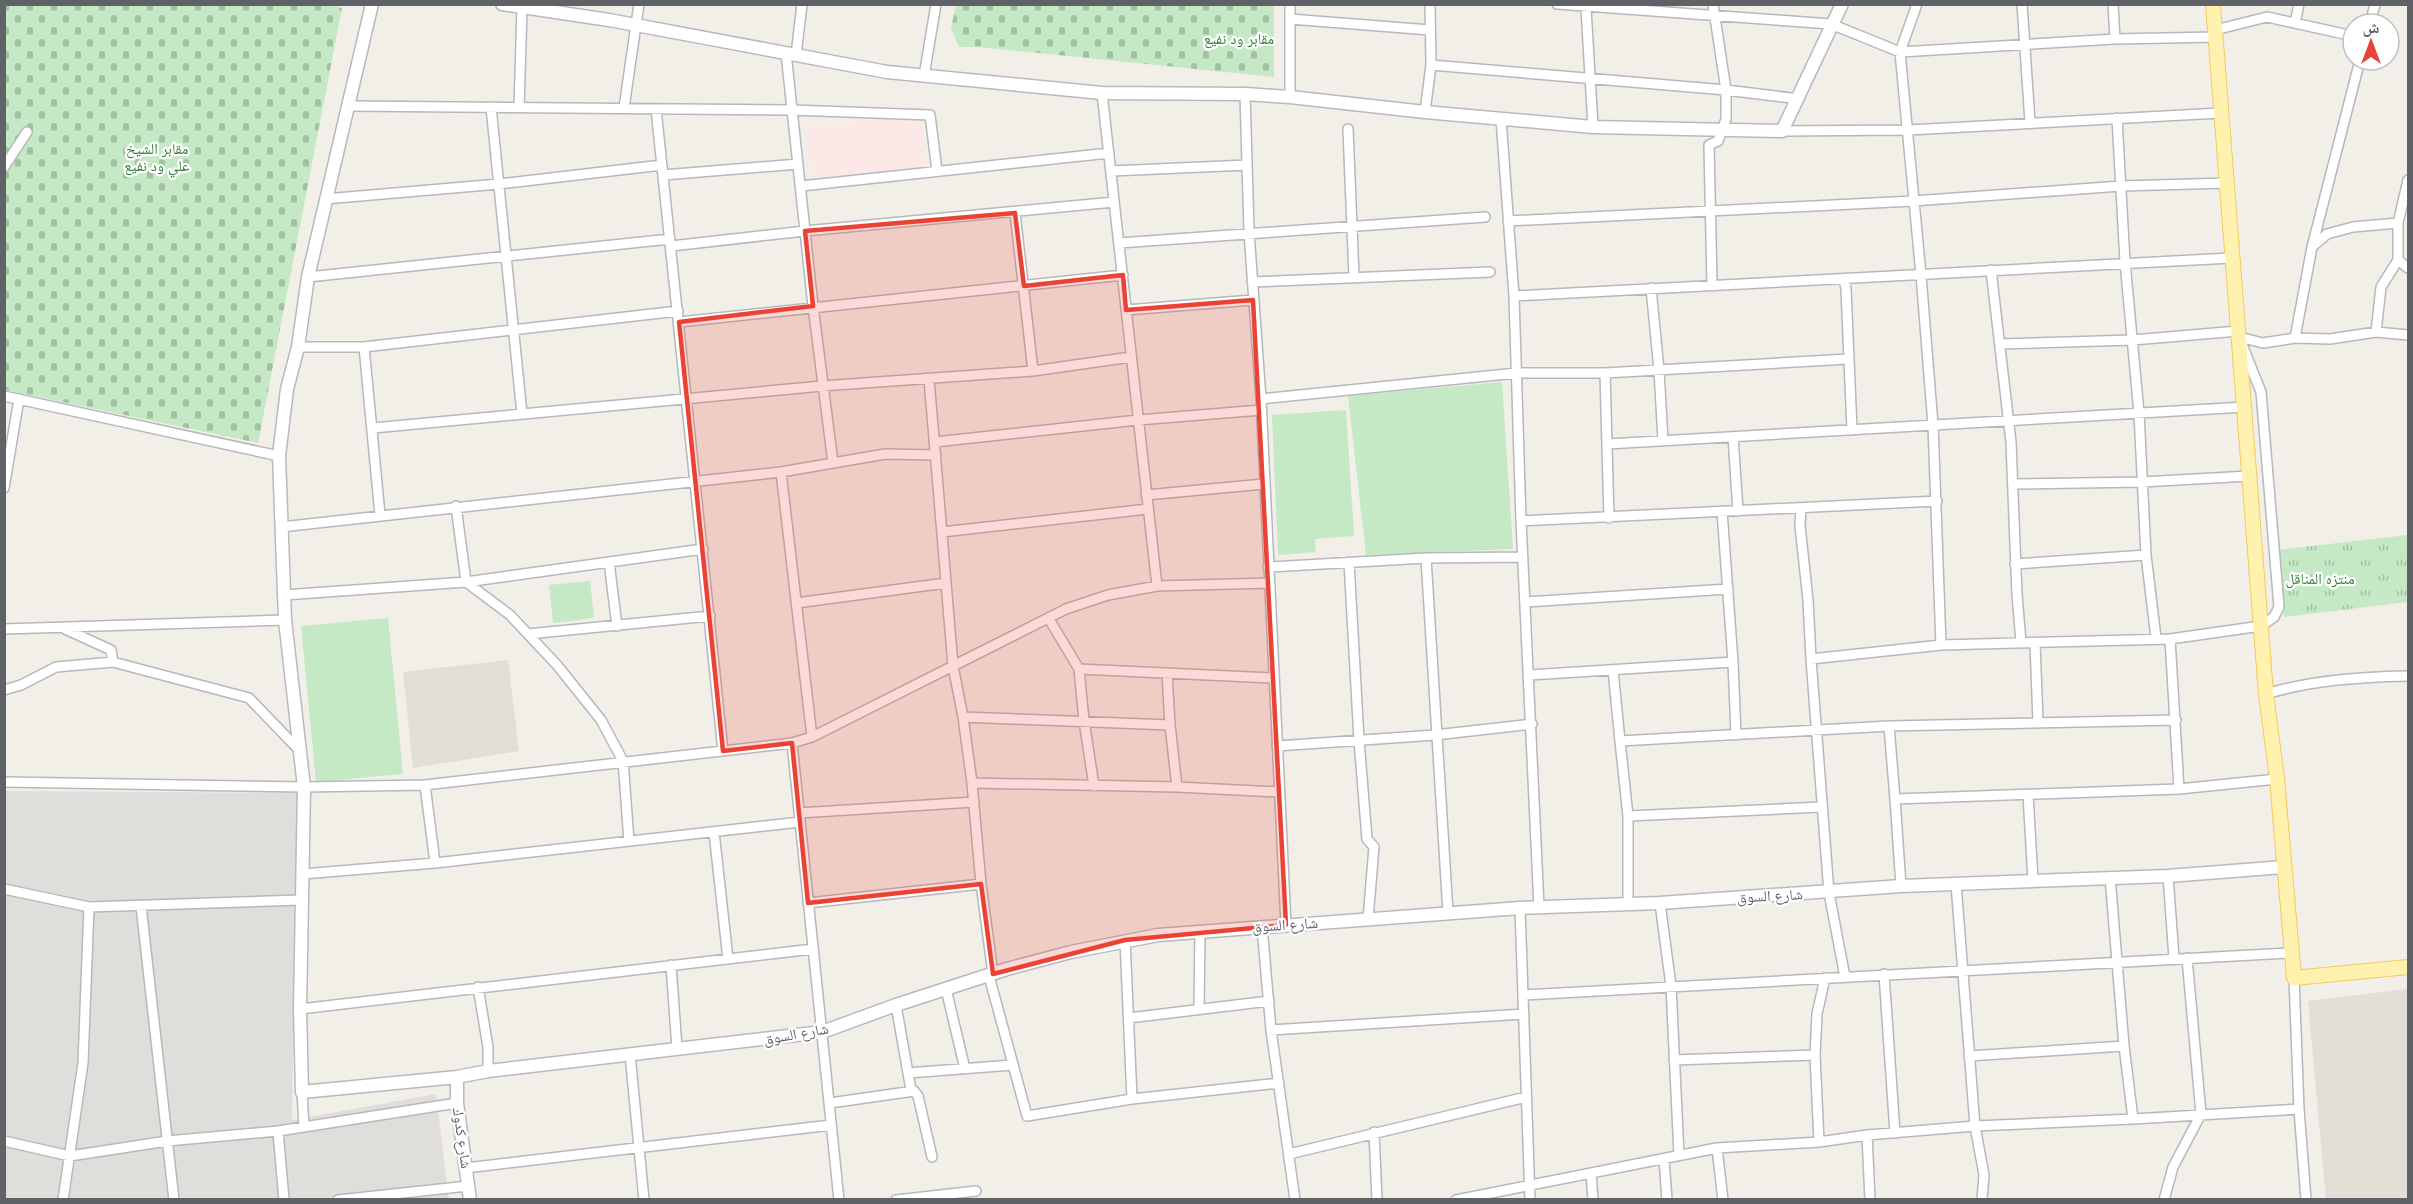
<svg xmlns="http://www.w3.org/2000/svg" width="2413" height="1204" font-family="'PT Sans','Noto Naskh Arabic',sans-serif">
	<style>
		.industrial { fill: #e0deda }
		.education { fill: #e1ded6 }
		.medical { fill: #fce8e6 }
		.grass { fill: url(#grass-tufts) }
		.cemetery { fill: url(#cemetery-stones) }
		.garden { fill: #c5e8c5 }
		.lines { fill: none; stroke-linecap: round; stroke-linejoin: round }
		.street-casing { stroke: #b5b8bc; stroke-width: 12 }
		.secondary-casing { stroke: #b6babf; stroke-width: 15 }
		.primary-casing { stroke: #f2c960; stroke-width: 16 }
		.street { stroke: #fff; stroke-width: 9 }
		.secondary { stroke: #fff; stroke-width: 12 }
		.primary { stroke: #fff2af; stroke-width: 14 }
		.marked { fill: #ea4335; fill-opacity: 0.2; stroke: #ea4335; stroke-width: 4.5; stroke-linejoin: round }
		.labels { text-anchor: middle; stroke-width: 4.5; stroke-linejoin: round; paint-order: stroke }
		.park-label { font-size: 15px; fill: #348238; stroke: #fff }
		.street-label { font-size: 15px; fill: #5f6368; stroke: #fff }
	</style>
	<defs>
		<pattern id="grass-tufts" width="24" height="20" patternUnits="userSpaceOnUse" patternTransform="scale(1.5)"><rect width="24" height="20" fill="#c5e8c5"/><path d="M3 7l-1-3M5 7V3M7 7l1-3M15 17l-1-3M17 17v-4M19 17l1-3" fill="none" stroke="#a3c0a4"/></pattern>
		<pattern id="cemetery-stones" width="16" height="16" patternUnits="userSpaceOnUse" patternTransform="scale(1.5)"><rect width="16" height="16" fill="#c5e8c5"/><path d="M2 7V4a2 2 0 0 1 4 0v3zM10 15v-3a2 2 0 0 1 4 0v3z" fill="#a3c0a4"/></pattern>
	</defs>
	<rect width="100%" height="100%" fill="#f1efe8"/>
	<!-- industrial -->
	<path class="industrial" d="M 5,791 L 297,793 L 292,1120 L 436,1094 L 449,1199 L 5,1200 Z"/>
	<!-- education -->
	<path class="education" d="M 508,660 L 519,751 L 413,768 L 403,672 Z
		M 2408,989 L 2408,1199 L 2326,1199 L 2308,1001 Z"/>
	<!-- medical -->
	<path class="medical" d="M 922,116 L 926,168 L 812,178 L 807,126 Z"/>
	<!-- grass -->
	<path class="grass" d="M 2408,535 L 2408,602 L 2284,617 L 2278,550 Z"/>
	<!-- cemetery -->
	<path class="cemetery" d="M 323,4 L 342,8 L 258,443 L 5,390 L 5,5 Z
		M 956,5 L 1274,5 L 1274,77 L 978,47 L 959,47 L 951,28 Z"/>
	<!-- garden -->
	<path class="garden" d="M 1502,382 L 1513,549 L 1366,555 L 1348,396 Z
		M 1346,410 L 1354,536 L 1315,539 L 1316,552 L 1278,555 L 1272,415 Z
		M 590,581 L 594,618 L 553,623 L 549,585 Z
		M 388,618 L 403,774 L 316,782 L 301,626 Z"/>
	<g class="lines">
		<!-- street casing -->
		<g class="street-casing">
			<path id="street" d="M 1557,4 L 1831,24 L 1900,52 L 2115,39 L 2216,37
				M 1917,4 L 1900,52 L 1921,275 L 1933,425 L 1941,645
				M 2022,4 L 2030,122
				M 2113,4 L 2115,39
				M 1586,8 L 1593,127
				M 1290,19 L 1430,30
				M 2295,23 L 2299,4
				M 2370,24 L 2375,4
				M 2215,30 L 2267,17 L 2353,36
				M 786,53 L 813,306 L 833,463
				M 796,55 L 802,4
				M 1431,65 L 1726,90 L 1799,99
				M 924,76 L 936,4
				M 1102,93 L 1157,586
				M 1245,94 L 1249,232 L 1261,399 L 1286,925
				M 1290,97 L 1290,4
				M 348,106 L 792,110 L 930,115 L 937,171
				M 491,107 L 522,414
				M 519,108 L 522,7
				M 624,108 L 639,4
				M 656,109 L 723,751
				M 1425,112 L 1431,65 L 1430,4
				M 2117,118 L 2125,262 L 2139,413 L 2146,555 L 2156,638
				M 1501,119 L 1514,296 L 1521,521 L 1539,907
				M 1348,129 L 1354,277
				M 1782,131 L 1909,130 L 2220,113
				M 4,167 L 27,132
				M 1111,171 L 1247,165
				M 663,175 L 798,164
				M 801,186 L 1109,153
				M 325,199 L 499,184 L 662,165
				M 1015,213 L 1033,371
				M 1508,221 L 1913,201 L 2121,186 L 2227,183
				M 2398,223 L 2398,260 L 2408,268
				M 1119,243 L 1485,217
				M 671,246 L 805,231 L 1114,202
				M 2313,246 L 2327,234 L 2353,227 L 2398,223 L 2408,180
				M 1991,270 L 2011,442 L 2017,595 L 2021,642
				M 308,277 L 670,239
				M 1844,279 L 1846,289 L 1852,430
				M 1252,282 L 1490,272
				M 1712,285 L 1709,145 L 1718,141 L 1726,119 L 1726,90 L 1713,4
				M 1651,288 L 1659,370 L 1663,441
				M 1514,296 L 2231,258
				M 1126,310 L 1253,300
				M 679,322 L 1123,275
				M 2376,332 L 2381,287 L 2398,260
				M 2295,338 L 2312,247 L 2360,60
				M 2000,344 L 2133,340 L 2238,331
				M 298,347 L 364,347 L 678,311
				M 364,347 L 380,515
				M 1605,373 L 1609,518
				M 929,379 L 953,666 L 963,717 L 972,783 L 981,884 L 993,974
				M 4,396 L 279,456
				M 1261,399 L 1517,373 L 1605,373 L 1848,359
				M 373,428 L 822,386 L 1033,371 L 1131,357
				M 1733,437 L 1738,511
				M 935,442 L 1138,420 L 1261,410
				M 1607,444 L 2245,407
				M 781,472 L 812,737
				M 2014,484 L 2142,482 L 2249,476
				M 4,488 L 19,399
				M 1146,495 L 1264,484
				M 456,506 L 466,582 L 510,615 L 557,665 L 601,720 L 623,761 L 629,841
				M 1801,508 L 1800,526 L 1808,600 L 1811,659
				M 1722,511 L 1733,662 L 1736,735
				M 1521,521 L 1937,501
				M 281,527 L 781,472 L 885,454 L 936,455
				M 942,532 L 1148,509
				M 1426,558 L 1448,913
				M 609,562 L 617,626
				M 1349,562 L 1359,740 L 1367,839 L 1374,847 L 1368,919
				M 2015,564 L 2146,555
				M 1268,567 L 1426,558 L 1523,557
				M 284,595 L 466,582 L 703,549
				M 1526,602 L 1728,589
				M 796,603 L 946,583
				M 1049,619 L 1079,669 L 1084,721 L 1094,786
				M 4,629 L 285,620
				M 65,629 L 111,650 L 113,662
				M 528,634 L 710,616
				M 2170,639 L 2179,789
				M 2035,643 L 2038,722
				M 1079,669 L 1273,678
				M 1613,670 L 1620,741
				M 1167,673 L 1170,725 L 1177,787
				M 1530,675 L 1733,662
				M 4,690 L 21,685 L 56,667 L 113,662 L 249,698 L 300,751
				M 2266,694 C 2313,680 2360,677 2408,676
				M 963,717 L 1170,725
				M 1889,726 L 1895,799
				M 792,743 L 839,1200
				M 1277,746 L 1435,735 L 1532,724
				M 4,782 L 304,787 L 425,785 L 792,743 L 812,737 L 1066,609 L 1108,595 L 1157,586 L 1269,583
				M 972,783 L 1177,787 L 1279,792
				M 425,785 L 435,863
				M 2028,795 L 2033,880
				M 799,813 L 974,802
				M 1628,816 L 1821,807
				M 714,832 L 728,959
				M 303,874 L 435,863 L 800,822
				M 2168,876 L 2174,958
				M 2110,877 L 2124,1046 L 2133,1119
				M 1956,884 L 1975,1126 L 1984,1175 L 1982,1200
				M 1901,886 L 1895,799 L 2179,789 L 2277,779
				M 4,889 L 89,907
				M 1628,902 L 1628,816 L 1620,741 L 1889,726 L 2176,720
				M 808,903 L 981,884
				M 1660,903 L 1671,986 L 1679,1155
				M 141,906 L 174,1200
				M 1520,908 L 1530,1200
				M 1262,927 L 1271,1030 L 1295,1200
				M 1125,940 L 1132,1099 L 1279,1083
				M 671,965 L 677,1048
				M 1884,974 L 1895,1133
				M 989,976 L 1027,1116 L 1132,1099
				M 1845,977 L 1829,893 L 1811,659 L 1941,645 L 2170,639 L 2261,626 L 2274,617 L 2279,607 L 2261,392 L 2239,337 L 2263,343 L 2295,338 L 2330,339 L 2376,332 L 2408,335
				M 2294,978 L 2299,1109 L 2306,1200
				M 478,987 L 488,1047 L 488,1071
				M 946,989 L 965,1069
				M 1523,995 L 2290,953
				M 896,1005 L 911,1090
				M 1199,1008 L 1200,932
				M 300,1009 L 813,949
				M 1129,1018 L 1269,1001
				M 1271,1030 L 1524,1014
				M 630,1054 L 644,1200
				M 1969,1056 L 2124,1046
				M 1674,1060 L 1815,1055
				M 908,1073 L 1012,1065
				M 302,1092 L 304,1127
				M 830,1103 L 914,1091 L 918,1096 L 932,1157
				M 278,1131 L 284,1200
				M 1374,1132 L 1377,1200
				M 1867,1135 L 1870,1200
				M 4,1141 L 70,1156 L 167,1141 L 278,1131 L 457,1103
				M 1819,1142 L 1815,1055 L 1817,1014 L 1825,978
				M 1717,1148 L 1723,1200
				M 1289,1154 L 1526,1097
				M 1664,1159 L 1667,1200
				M 466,1168 L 831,1125
				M 1591,1173 L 1593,1200
				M 63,1200 L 83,1063 L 89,907 L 301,900
				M 338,1200 L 468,1186
				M 896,1200 L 976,1191
				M 1456,1200 L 1717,1148 L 1819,1142 L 1867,1135 L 1975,1126 L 2133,1119 L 2299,1109
				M 2164,1200 L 2173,1167 L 2201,1114 L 2187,958"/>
		</g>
		<!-- secondary casing -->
		<g class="secondary-casing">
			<path id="secondary" d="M 372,4 L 308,277 L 298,347 L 287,389 L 279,456 L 285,620 L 304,787 L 300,1009 L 302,1092 L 457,1077 L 488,1071 L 822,1032 L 896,1005 L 1007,969 L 1071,952 L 1158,935 L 1520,908 L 1660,903 L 1901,886 L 2168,876 L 2284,867
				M 502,4 L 609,20 L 887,72 L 1102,93 L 1245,94 L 1290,97 L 1425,112 L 1593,127 L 1782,131 L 1842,4
				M 457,1077 L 457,1103 L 470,1200"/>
		</g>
		<!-- primary casing -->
		<g class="primary-casing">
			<path id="primary" d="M 2213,4 L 2266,694 L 2277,779 L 2294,978 L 2408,967"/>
		</g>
		<!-- street -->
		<use href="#street" class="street"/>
		<!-- secondary -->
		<use href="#secondary" class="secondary"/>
		<!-- primary -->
		<use href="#primary" class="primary"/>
	</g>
	<!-- marked area -->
	<path class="marked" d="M 1015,213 L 1024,286 L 1123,275 L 1126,310 L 1253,300 L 1286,925 L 1125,940 L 993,974 L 981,884 L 808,903 L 792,743 L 723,751 L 679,322 L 813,306 L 805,231 Z"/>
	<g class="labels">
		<!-- park labels -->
		<g class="park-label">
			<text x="1239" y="44">مقابر ود نفيع</text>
			<text x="157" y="154">مقابر الشيخ<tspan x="157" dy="17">علي ود نفيع</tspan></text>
			<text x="2320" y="584">منتزه المناقل</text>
		</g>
		<!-- street labels -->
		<g class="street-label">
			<text transform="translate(1770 896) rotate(-3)" y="5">شارع السوق</text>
			<text transform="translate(1285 925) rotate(-4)" y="5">شارع السوق</text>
			<text transform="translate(796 1034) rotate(-10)" y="5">شارع السوق</text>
			<text transform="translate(462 1138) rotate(82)" y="5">شارع كدوك</text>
		</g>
	</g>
	<!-- border -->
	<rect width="2413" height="1204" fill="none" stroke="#5f6368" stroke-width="12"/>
	<!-- north arrow -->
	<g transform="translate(2371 42)"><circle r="28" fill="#ffffff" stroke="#bfc1c3" stroke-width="1.5"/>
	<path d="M0-4.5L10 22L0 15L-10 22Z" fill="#ea4335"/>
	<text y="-9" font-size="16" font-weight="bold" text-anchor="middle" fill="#5f6368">ش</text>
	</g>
</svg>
